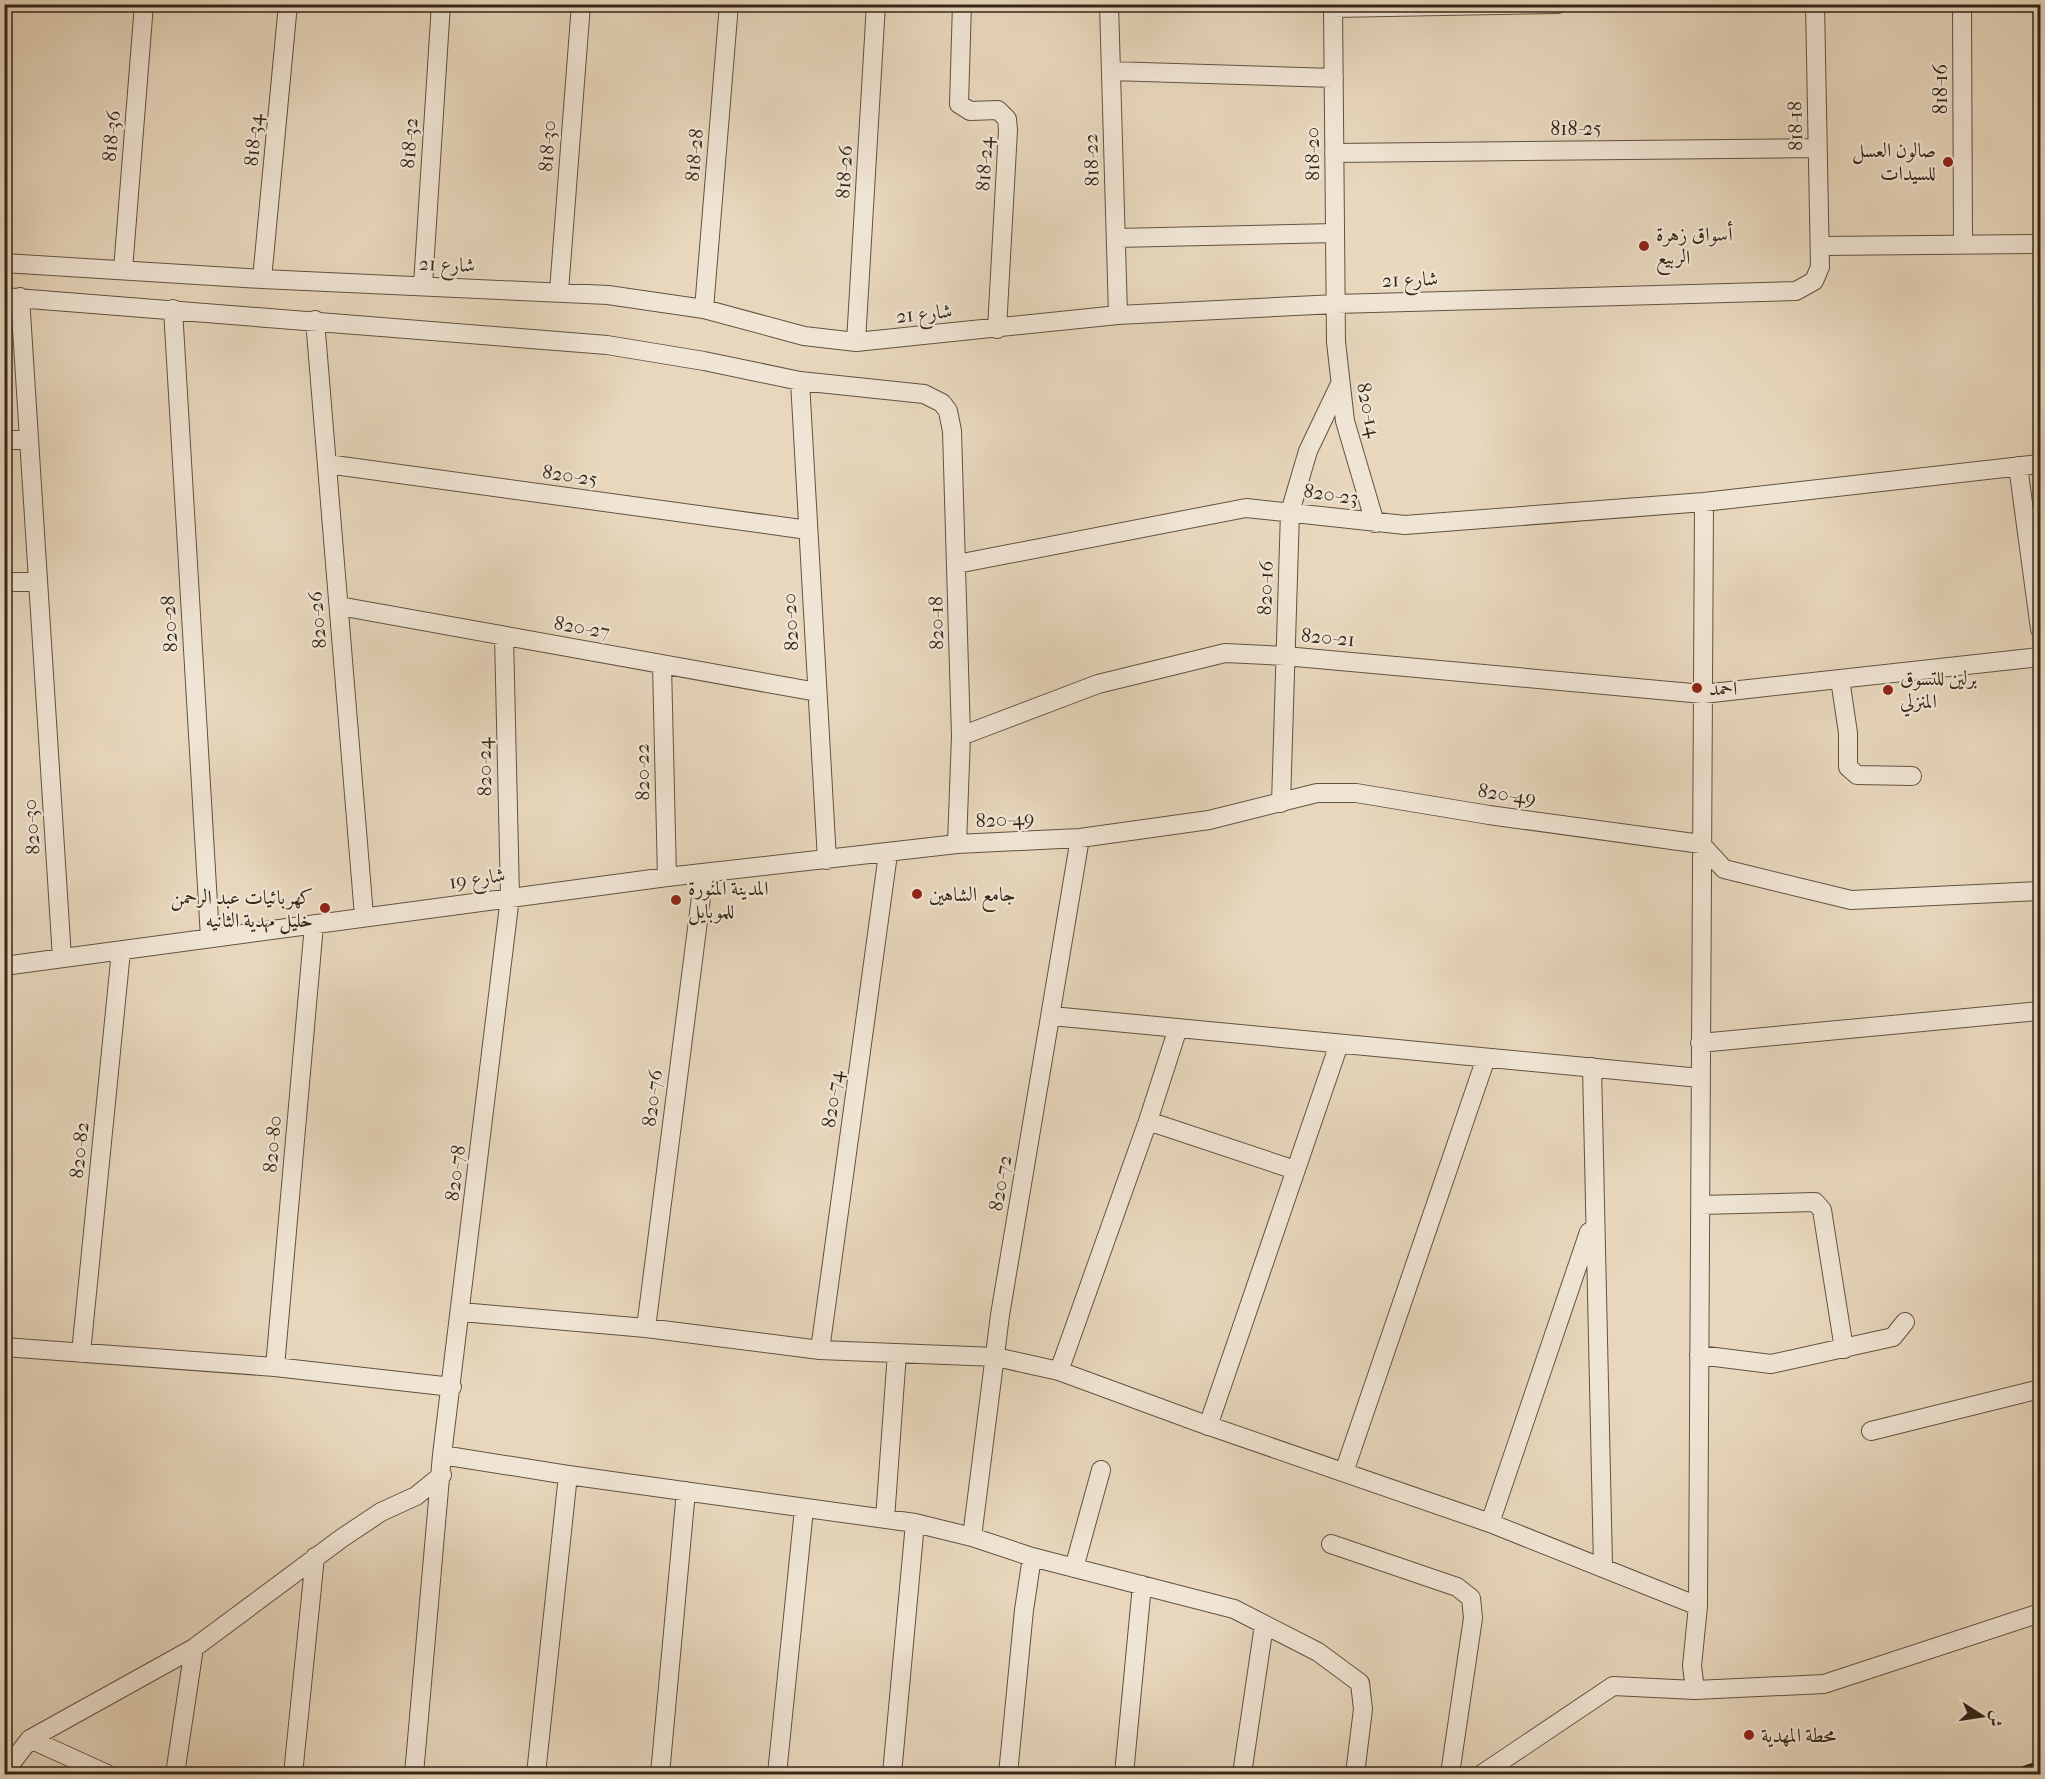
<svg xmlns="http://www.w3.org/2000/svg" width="2045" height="1779" font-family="'IM FELL French Canon',Amiri,serif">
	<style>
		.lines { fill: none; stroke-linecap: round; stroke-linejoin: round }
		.minor-casing { stroke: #615341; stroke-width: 20 }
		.minor { stroke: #f0e5d4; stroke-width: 18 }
		.rail-casing { stroke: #342718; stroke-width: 7 }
		.rail { stroke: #f0e5d4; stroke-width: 4.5; stroke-dasharray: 14; stroke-linecap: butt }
		.poi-dot { fill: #8f2418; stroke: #f0e5d4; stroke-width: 2 }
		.labels { text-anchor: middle; stroke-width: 4.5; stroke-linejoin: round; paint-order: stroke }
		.street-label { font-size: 20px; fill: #342718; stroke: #f0e5d4 }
		.poi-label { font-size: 20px; fill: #342718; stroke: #f0e5d4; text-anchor: start }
	</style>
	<rect width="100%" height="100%" fill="#e8d7bd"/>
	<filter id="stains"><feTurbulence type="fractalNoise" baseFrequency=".00333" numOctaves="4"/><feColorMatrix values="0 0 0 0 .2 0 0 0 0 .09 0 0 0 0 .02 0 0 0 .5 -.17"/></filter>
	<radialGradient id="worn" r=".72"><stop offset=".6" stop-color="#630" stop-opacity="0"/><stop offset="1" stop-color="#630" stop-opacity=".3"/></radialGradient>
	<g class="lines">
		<!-- minor casing -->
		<g class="minor-casing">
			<path id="minor" d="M 962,4 L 959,104 L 970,111 L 998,110 L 1007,119 L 1008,130 L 997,329
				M 1109,4 L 1118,315
				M 1333,4 L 1336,342 L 1345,421 L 1375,523
				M 1962,4 L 1963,245
				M 1333,8 L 1558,4
				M 1111,71 L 1334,78
				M 1334,153 L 1818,148
				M 1116,238 L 1335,233
				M 1820,246 L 2040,244
				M 4,263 L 262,279 L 608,295 L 704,309 L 804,336 L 856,342 L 1118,315 L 1336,304 L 1796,291 L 1814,281 L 1820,267 L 1815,4
				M 123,270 L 144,4
				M 262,279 L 288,4
				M 423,285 L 441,4
				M 559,291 L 581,4
				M 4,297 L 607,345 L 704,361 L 800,381 L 924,394 L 942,403 L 948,411 L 952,431 L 961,736 L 957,844
				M 20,297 L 62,958
				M 173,309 L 210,938
				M 704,309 L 729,4
				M 315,320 L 364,916
				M 856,342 L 876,4
				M 800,381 L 827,860
				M 4,440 L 29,440
				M 327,464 L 808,530
				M 2018,466 L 2040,629
				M 957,564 L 1246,508 L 1405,525 L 1704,502 L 2040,464
				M 4,582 L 38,582
				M 339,606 L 817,692
				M 662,665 L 667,877
				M 1840,679 L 1848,733 L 1848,767 L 1857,775 L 1912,776
				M 961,736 L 1098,684 L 1225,653 L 1285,656 L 1703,694 L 2040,657
				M 1281,803 L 1290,512 L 1308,451 L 1339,386
				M 4,966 L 667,877 L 957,844 L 1080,838 L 1209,820 L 1317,793 L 1356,793 L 1489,815 L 1701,844 L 1724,869 L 1851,900 L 2040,891
				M 1052,1016 L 1700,1078
				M 1178,1028 L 1148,1121 L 1295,1170
				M 1700,1043 L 2040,1011
				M 1592,1067 L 1603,1566
				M 1700,1205 L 1815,1202 L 1822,1210 L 1844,1349
				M 461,1312 L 646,1328 L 820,1350 L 996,1357 L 1059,1371 L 1198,1422 L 1490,1523 L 1698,1606
				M 646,1328 L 704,874
				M 4,1347 L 275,1367 L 452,1387
				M 820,1350 L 888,854
				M 81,1353 L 121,951
				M 1699,1355 L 1771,1364 L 1893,1337 L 1905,1322
				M 275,1367 L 314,925
				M 1059,1371 L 1148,1121
				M 1208,1426 L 1339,1044
				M 1871,1431 L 2040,1389
				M 442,1455 L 568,1475 L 915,1523 L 972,1537 L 1032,1557 L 1024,1610 L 1008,1774
				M 1344,1472 L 1486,1058
				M 885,1519 L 897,1353
				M 1490,1523 L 1589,1232
				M 972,1537 L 1000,1315 L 1080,838
				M 1331,1544 L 1457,1587 L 1471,1598 L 1473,1618 L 1450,1774
				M 1032,1557 L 1234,1609 L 1318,1652 L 1360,1683 L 1363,1709 L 1355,1774
				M 1074,1568 L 1101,1470
				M 1695,1690 L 1692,1666 L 1698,1606 L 1704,502
				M 30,1739 L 107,1774
				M 10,1774 L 12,1762 L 30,1739 L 194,1648 L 342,1538 L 381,1512 L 416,1496 L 442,1475
				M 175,1774 L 194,1648
				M 293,1774 L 315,1557
				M 414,1774 L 442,1455 L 510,897 L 504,636
				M 536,1774 L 568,1475
				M 660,1774 L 686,1491
				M 777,1774 L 804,1509
				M 892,1774 L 915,1523
				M 1124,1774 L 1142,1585
				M 1242,1774 L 1264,1625
				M 1482,1774 L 1613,1686 L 1695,1690 L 1824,1684 L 2040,1613"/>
		</g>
		<!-- minor -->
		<use href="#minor" class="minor"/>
		<!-- rail casing -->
		<g class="rail-casing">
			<path id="rail" d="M 2010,1774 L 2040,1764"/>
		</g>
		<!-- rail -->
		<use href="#rail" class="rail"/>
	</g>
	<!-- markers -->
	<g class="poi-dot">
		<circle cx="1948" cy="162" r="6"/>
		<circle cx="1644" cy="246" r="6"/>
		<circle cx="1697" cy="688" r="6"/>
		<circle cx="1888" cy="690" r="6"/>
		<circle cx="917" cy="894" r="6"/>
		<circle cx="676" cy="900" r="6"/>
		<circle cx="325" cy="908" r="6"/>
		<circle cx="1749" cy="1735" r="6"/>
	</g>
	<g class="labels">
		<!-- street labels -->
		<g class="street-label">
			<text transform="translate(1940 89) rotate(-90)" y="7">818-16</text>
			<text transform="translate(1795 126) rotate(-91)" y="7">818-18</text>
			<text x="1576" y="135">818-25</text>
			<text transform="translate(111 136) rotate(-85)" y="7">818-36</text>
			<text transform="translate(253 140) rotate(-85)" y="7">818-34</text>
			<text transform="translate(409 143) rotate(-86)" y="7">818-32</text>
			<text transform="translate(547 146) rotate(-86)" y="7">818-30</text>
			<text transform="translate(1312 154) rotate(-91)" y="7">818-20</text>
			<text transform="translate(694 155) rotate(-85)" y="7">818-28</text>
			<text transform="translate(1091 160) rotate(-92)" y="7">818-22</text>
			<text transform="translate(984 164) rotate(-87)" y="7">818-24</text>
			<text transform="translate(844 172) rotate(-87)" y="7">818-26</text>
			<text transform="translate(447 264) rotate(2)" y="7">شارع 21</text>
			<text transform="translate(1410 279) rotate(-2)" y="7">شارع 21</text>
			<text transform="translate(924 313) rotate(-6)" y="7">شارع 21</text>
			<text transform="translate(1369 410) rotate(78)" y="7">820-14</text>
			<text transform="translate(570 475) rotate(8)" y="7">820-25</text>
			<text transform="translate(1331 494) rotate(8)" y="7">820-23</text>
			<text transform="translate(1265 588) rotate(-88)" y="7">820-16</text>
			<text transform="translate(317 620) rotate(-95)" y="7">820-26</text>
			<text transform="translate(790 622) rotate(-93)" y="7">820-20</text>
			<text transform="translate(936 623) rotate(-91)" y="7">820-18</text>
			<text transform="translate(169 624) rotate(-93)" y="7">820-28</text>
			<text transform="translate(582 627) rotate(10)" y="7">820-27</text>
			<text transform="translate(1328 637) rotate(5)" y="7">820-21</text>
			<text transform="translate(484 767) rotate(-91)" y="7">820-24</text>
			<text transform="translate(642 772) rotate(-91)" y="7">820-22</text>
			<text transform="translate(1507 794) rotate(8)" y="7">820-49</text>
			<text transform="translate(1005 819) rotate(-3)" y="7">820-49</text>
			<text transform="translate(31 827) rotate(-94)" y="7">820-30</text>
			<text transform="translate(477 878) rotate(-8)" y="7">شارع 19</text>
			<text transform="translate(652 1098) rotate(-83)" y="7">820-76</text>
			<text transform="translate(832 1099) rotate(-82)" y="7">820-74</text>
			<text transform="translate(272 1144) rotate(-85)" y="7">820-80</text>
			<text transform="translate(79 1150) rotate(-84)" y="7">820-82</text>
			<text transform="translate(455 1173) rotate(-83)" y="7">820-78</text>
			<text transform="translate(1000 1183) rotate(-80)" y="7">820-72</text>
		</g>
		<!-- poi labels -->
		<g class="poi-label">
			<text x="1936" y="157" text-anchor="end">صالون العسل<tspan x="1936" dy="23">للسيدات</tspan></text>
			<text x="1656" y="241">أسواق زهرة<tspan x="1656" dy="23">الربيع</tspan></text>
			<text x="1900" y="685">برلين للتسوق<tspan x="1900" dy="23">المنزلي</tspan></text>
			<text x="1709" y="695">احمد</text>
			<text x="688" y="895">المدينة المنورة<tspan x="688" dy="23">للموبايل</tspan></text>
			<text x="929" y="901">جامع الشاهين</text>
			<text x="313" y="904" text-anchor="end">كهربائيات عبد الرحمن<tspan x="313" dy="23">خليل مهدية الثانيه</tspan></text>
			<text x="1761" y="1742">محطة المهدية</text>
		</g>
	</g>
	<!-- margin -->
	<rect width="2045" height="1779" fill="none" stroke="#e8d7bd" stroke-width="24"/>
	<rect x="6" y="6" width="2033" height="1767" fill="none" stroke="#342718" stroke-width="3"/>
	<rect x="12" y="12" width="2021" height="1755" fill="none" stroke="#342718" stroke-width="1.5"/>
	<!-- north arrow -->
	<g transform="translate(1982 1716) rotate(102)" stroke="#f0e5d4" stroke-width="4.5" paint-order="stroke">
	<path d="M0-4.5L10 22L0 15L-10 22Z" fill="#342718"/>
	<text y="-9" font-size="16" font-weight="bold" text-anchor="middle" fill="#342718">ش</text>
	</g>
	<rect width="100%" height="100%" filter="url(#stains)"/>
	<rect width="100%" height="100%" fill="url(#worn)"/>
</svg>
